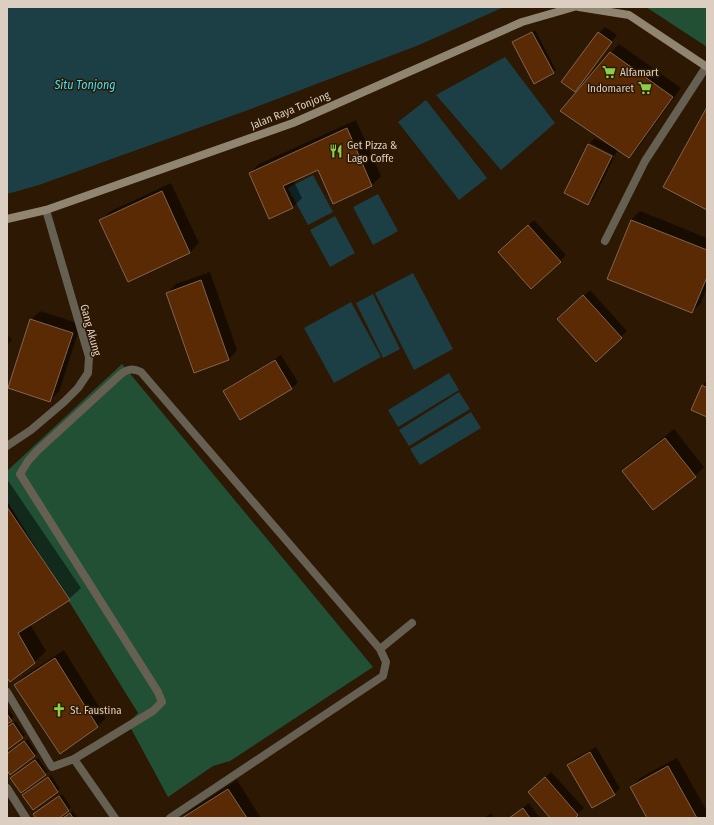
<svg xmlns="http://www.w3.org/2000/svg" width="714" height="825" font-family="'Fira Sans Condensed',sans-serif">
	<style>
		.green { fill: #215035 }
		.water { fill: #1b3f45 }
		.shadow { fill: #0007 }
		.building { fill: #5a2a04; stroke: #826452 }
		.lines { fill: none; stroke-linecap: round; stroke-linejoin: round }
		.lane { stroke: #666053; stroke-width: 8 }
		.street { stroke: #666053; stroke-width: 8 }
		.secondary { stroke: #908571; stroke-width: 8 }
		.labels { text-anchor: middle; stroke-width: 3; stroke-linejoin: round; paint-order: stroke }
		.poi-label { font-size: 11px; fill: #ddcec2; stroke: #2d1803; text-anchor: start }
		.street-label { font-size: 11px; fill: #ddcec2; stroke: #2d1803 }
		.water-label { font-size: 12px; font-style: italic; fill: #38e4fe; stroke: #2d1803 }
	</style>
	<rect width="100%" height="100%" fill="#2d1803"/>
	<!-- green -->
	<path class="green" d="M 646,7 L 707,7 L 707,47 Z
		M 122,364 L 373,667 L 230,761 L 213,766 L 168,797 L 128,723 L 138,713 L 7,501 L 7,471 Z"/>
	<!-- water -->
	<path class="water" d="M 7,7 L 504,7 L 419,45 L 251,109 L 39,185 L 7,194 Z
		M 505,57 L 555,123 L 501,170 L 436,95 Z
		M 426,100 L 487,178 L 459,200 L 398,122 Z
		M 313,175 L 333,212 L 308,225 L 288,188 Z
		M 378,194 L 398,231 L 373,245 L 353,207 Z
		M 335,216 L 355,253 L 330,267 L 310,230 Z
		M 413,273 L 453,349 L 414,370 L 375,293 Z
		M 373,294 L 400,349 L 383,358 L 356,303 Z
		M 351,302 L 381,357 L 334,383 L 304,328 Z
		M 449,373 L 459,390 L 398,427 L 388,410 Z
		M 459,392 L 470,409 L 409,446 L 399,430 Z
		M 471,412 L 481,428 L 420,465 L 410,449 Z"/>
	<!-- shadow -->
	<path class="shadow" d="M 605,27 L 617,35 L 580,85 L 562,82 L 599,33 Z
		M 535,30 L 556,70 L 553,72 L 514,42 Z
		M 619,44 L 681,88 L 638,148 L 629,157 L 618,149 L 615,156 L 590,143 L 595,138 L 612,147 L 612,145 L 610,53 Z
		M 356,120 L 381,176 L 372,185 L 334,202 L 319,168 L 293,180 L 302,198 L 293,207 L 270,217 L 250,173 L 259,164 Z
		M 590,143 L 590,146 L 614,158 L 594,198 L 588,204 L 565,193 Z
		M 171,183 L 199,243 L 190,252 L 129,281 L 101,220 L 109,212 Z
		M 640,211 L 707,238 L 707,288 L 701,303 L 692,312 L 631,220 Z
		M 534,220 L 566,255 L 560,261 L 505,246 Z
		M 210,272 L 237,350 L 229,359 L 167,293 L 176,284 Z
		M 590,290 L 627,331 L 596,360 L 564,313 Z
		M 40,311 L 81,324 L 59,392 L 50,400 L 31,320 Z
		M 7,334 L 12,340 L 7,345 Z
		M 281,355 L 298,382 L 292,388 L 241,419 L 224,392 L 230,386 Z
		M 707,381 L 707,416 L 702,386 Z
		M 674,429 L 704,467 L 695,476 L 624,471 L 632,462 Z
		M 7,479 L 81,588 L 69,599 L 30,624 L 46,651 L 35,662 L 10,680 L 7,676 Z
		M 64,650 L 106,718 L 97,727 L 15,685 L 24,676 Z
		M 7,707 L 14,717 L 7,723 Z
		M 16,721 L 25,735 L 7,749 L 7,728 Z
		M 28,739 L 37,753 L 10,773 L 7,769 L 7,754 Z
		M 596,747 L 620,788 L 614,794 L 568,765 L 574,759 Z
		M 38,758 L 48,772 L 45,774 L 14,776 Z
		M 677,758 L 707,811 L 707,818 L 648,818 L 631,787 L 640,778 Z
		M 551,772 L 584,808 L 573,818 L 552,818 L 535,787 Z
		M 51,775 L 60,789 L 33,809 L 26,793 Z
		M 237,780 L 261,818 L 183,818 L 192,809 Z
		M 62,794 L 71,807 L 69,810 L 58,818 L 38,818 L 37,811 Z
		M 529,803 L 540,818 L 508,818 Z
		M 73,811 L 78,818 L 63,818 Z
		M 491,813 L 494,818 L 484,818 Z"/>
	<!-- building -->
	<path class="building" d="M 532,32 L 554,73 L 534,84 L 512,42 Z
		M 598,32 L 612,42 L 575,92 L 561,82 Z
		M 610,52 L 673,97 L 629,158 L 560,111 Z
		M 707,107 L 707,210 L 663,187 Z
		M 347,128 L 372,186 L 333,204 L 318,170 L 283,186 L 293,208 L 269,219 L 249,173 Z
		M 588,144 L 612,156 L 588,205 L 564,193 Z
		M 162,191 L 190,253 L 128,282 L 99,220 Z
		M 631,220 L 707,250 L 707,277 L 692,313 L 607,279 Z
		M 528,225 L 561,262 L 531,289 L 498,252 Z
		M 201,280 L 229,360 L 194,373 L 166,293 Z
		M 583,295 L 622,338 L 596,362 L 557,319 Z
		M 30,319 L 73,333 L 50,402 L 8,388 Z
		M 275,360 L 292,389 L 240,420 L 223,391 Z
		M 702,385 L 707,388 L 707,417 L 691,410 Z
		M 665,438 L 696,477 L 653,510 L 622,471 Z
		M 7,507 L 70,600 L 18,633 L 35,663 L 10,682 L 7,678 Z
		M 55,658 L 98,727 L 60,754 L 14,685 Z
		M 7,714 L 12,721 L 7,724 Z
		M 13,723 L 23,738 L 7,750 L 7,727 Z
		M 24,741 L 35,756 L 10,775 L 7,770 L 7,754 Z
		M 590,752 L 615,795 L 592,808 L 567,765 Z
		M 35,760 L 46,775 L 21,793 L 10,778 Z
		M 668,766 L 697,818 L 647,818 L 630,787 Z
		M 48,777 L 58,792 L 33,810 L 22,795 Z
		M 545,777 L 578,815 L 575,818 L 550,818 L 528,792 Z
		M 228,789 L 247,818 L 182,818 Z
		M 59,796 L 69,811 L 59,818 L 36,818 L 33,814 Z
		M 523,808 L 530,818 L 509,818 Z
		M 70,813 L 73,818 L 63,818 Z"/>
	<g class="lines">
		<!-- lane -->
		<path class="lane" d="M 7,446 L 31,430 L 64,402 L 78,388 L 88,373 L 89,357 L 46,210
			M 380,649 L 412,623
			M 7,692 L 52,767 L 74,759 L 115,818
			M 74,759 L 153,711 L 162,702 L 158,692 L 20,474 L 28,461 L 37,451 L 121,374 C 128,369 133,368 141,372 L 380,649 L 386,662 L 383,676 L 170,818"/>
		<!-- street -->
		<path class="street" d="M 605,241 L 645,161 L 706,67
			M 7,788 L 26,818"/>
		<!-- secondary -->
		<path class="secondary" d="M 579,7 L 629,15 L 707,67
			M 7,219 L 46,210 L 293,123 L 522,22 L 574,7"/>
	</g>
	<!-- icons -->
	<defs>
		<g id="supermarket-bare" transform="scale(1.08)"><path d="M-6-5.5h2.5l.6 2H6L4.5 2H-2.5L-4.4-4H-6ZM-1.5 3.2a1.3 1.3 0 1 0 .1 0ZM3 3.2a1.3 1.3 0 1 0 .1 0Z" fill="#8bce47" stroke="#2d1803" stroke-width="2.5" paint-order="stroke"/></g>
		<g id="restaurant-bare" transform="scale(1.08)"><path d="M-5-6h1v4h1v-4h1v4h1v-4h1v5L-1.5 .5V6h-2V.5L-5-1ZM5-6V6H3V1.5H1.5Q1.5-4 5-6Z" fill="#8bce47" stroke="#2d1803" stroke-width="2.5" paint-order="stroke"/></g>
		<g id="church-bare" transform="scale(1.08)"><path d="M-1.2-6h2.4v3.5h3.3v2.4h-3.3V6h-2.4V-.1h-3.3v-2.4h3.3Z" fill="#8bce47" stroke="#2d1803" stroke-width="2.5" paint-order="stroke"/></g>
	</defs>
	<g fill-rule="evenodd">
		<use href="#supermarket-bare" x="609" y="72"/>
		<use href="#supermarket-bare" x="645" y="88"/>
		<use href="#restaurant-bare" x="336" y="151"/>
		<use href="#church-bare" x="59" y="710"/>
	</g>
	<g class="labels">
		<!-- poi labels -->
		<g class="poi-label">
			<text x="620" y="76">Alfamart</text>
			<text x="634" y="92" text-anchor="end">Indomaret</text>
			<text x="347" y="149">Get Pizza &amp;<tspan x="347" dy="13">Lago Coffe</tspan></text>
			<text x="70" y="714">St. Faustina</text>
		</g>
		<!-- street labels -->
		<g class="street-label">
			<text transform="translate(290 110) rotate(-22)" y="4">Jalan Raya Tonjong</text>
			<text transform="translate(91 330) rotate(75)" y="4">Gang Akung</text>
		</g>
		<!-- water labels -->
		<g class="water-label">
			<text x="85" y="89">Situ Tonjong</text>
		</g>
	</g>
	<!-- border -->
	<rect width="714" height="825" fill="none" stroke="#ddcec2" stroke-width="16"/>
</svg>
